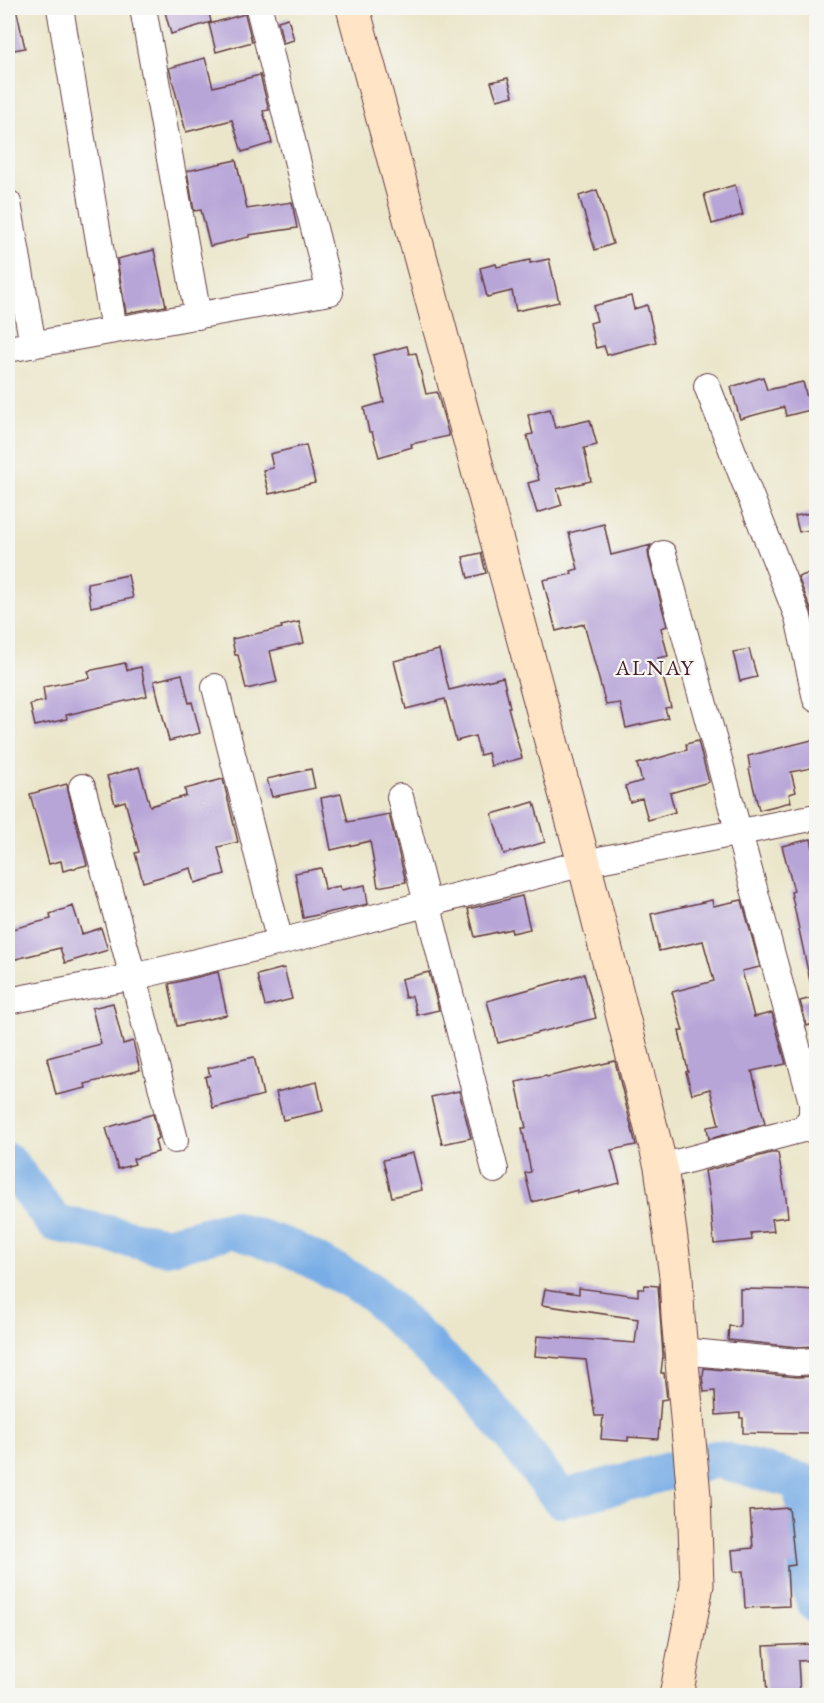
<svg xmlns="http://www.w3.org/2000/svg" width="824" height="1703" font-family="'EB Garamond',serif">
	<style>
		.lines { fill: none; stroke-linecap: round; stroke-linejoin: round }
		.river { stroke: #79ade6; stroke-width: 38 }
		.building { fill: #b8a5d8 }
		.minor-casing { stroke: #623d43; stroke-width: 28 }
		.secondary-casing { stroke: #623d43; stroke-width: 35 }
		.minor { stroke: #fff; stroke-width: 26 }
		.secondary { stroke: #ffe4c6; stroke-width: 33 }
		.labels { text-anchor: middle; stroke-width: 4.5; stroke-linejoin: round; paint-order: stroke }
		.quarter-label { font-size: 22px; letter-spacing: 1.5px; fill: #4a1f2b; stroke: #f6f6f2 }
	</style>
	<rect width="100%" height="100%" fill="#f6f6f2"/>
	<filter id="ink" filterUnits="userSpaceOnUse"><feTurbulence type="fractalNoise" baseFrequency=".0167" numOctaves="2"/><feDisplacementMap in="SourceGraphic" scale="12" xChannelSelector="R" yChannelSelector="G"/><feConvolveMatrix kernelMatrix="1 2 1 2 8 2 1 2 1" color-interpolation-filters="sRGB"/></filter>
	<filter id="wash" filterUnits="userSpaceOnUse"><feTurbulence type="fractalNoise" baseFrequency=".008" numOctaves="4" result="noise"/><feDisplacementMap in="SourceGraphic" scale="24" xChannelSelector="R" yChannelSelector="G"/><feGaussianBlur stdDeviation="1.35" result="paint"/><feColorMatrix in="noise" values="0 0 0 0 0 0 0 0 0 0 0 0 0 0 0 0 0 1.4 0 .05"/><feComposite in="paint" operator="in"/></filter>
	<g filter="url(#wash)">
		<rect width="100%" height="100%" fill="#ebe6ca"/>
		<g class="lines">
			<!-- river -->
			<path class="river" d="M 8,1162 L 55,1223 L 166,1246 L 232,1229 L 292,1249 L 368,1289 L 482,1398 L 561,1499 L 716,1459 L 803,1482 L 808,1583 L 816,1604"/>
		</g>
		<g id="blocks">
			<!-- building -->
			<path class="building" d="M 8,8 L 16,8 L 25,48 L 8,51 Z
				M 164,8 L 208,8 L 211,22 L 171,34 Z
				M 245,14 L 252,42 L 216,52 L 209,24 Z
				M 288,18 L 294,40 L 283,43 L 278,21 Z
				M 205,58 L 213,87 L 260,75 L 269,110 L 263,111 L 272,143 L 242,152 L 232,120 L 186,132 L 169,68 Z
				M 508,78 L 513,96 L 497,100 L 491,82 Z
				M 236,160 L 247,209 L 292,202 L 297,228 L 249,235 L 249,237 L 210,246 L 201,210 L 194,211 L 187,171 Z
				M 735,185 L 743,215 L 712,224 L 704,194 Z
				M 597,190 L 613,244 L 595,250 L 579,196 Z
				M 154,250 L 166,306 L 126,313 L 117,259 Z
				M 549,259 L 559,302 L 516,311 L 512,291 L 487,297 L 480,268 L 496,264 L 497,267 L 530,260 L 530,263 Z
				M 631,296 L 634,309 L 647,305 L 656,342 L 607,355 L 604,346 L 596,348 L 590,323 L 597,321 L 593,306 Z
				M 407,346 L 409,354 L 416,353 L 426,394 L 437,392 L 449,436 L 411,444 L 412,447 L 379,457 L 372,432 L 369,432 L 364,408 L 384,402 L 373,355 Z
				M 763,377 L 767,390 L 803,382 L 810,410 L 786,416 L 784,407 L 740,419 L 731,387 Z
				M 550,409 L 555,428 L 590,420 L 597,445 L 584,448 L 591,481 L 557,489 L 562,505 L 537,513 L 528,483 L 539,480 L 527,435 L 533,434 L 528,415 Z
				M 306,445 L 315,483 L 269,494 L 263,470 L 273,468 L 270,454 Z
				M 816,512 L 816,529 L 799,532 L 795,516 Z
				M 604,524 L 611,555 L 651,545 L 648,551 L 649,558 L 667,626 L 661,628 L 668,656 L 658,658 L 671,707 L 665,708 L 668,718 L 626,728 L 620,703 L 606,705 L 584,624 L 556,631 L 543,580 L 572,574 L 571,571 L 578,569 L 569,533 Z
				M 481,553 L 486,573 L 468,578 L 463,557 Z
				M 816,571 L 816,631 L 812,612 L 798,577 Z
				M 128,575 L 133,598 L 91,607 L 87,583 Z
				M 299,622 L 304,643 L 270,651 L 277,682 L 246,689 L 238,655 L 235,655 L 232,639 L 282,628 L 281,626 Z
				M 749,649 L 757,677 L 740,681 L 733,652 Z
				M 439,650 L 449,690 L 503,677 L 510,707 L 508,707 L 522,758 L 491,766 L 488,753 L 480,755 L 475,736 L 456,741 L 445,699 L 406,709 L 394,661 Z
				M 125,663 L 127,670 L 141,667 L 147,696 L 66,715 L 67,719 L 35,726 L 30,704 L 45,701 L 43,687 L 90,678 L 88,671 Z
				M 182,674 L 189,703 L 192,702 L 200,733 L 169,741 L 154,681 Z
				M 816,739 L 816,767 L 791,772 L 796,792 L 789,794 L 791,802 L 759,810 L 749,769 L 750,768 L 748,756 Z
				M 698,741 L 709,782 L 670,793 L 675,812 L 648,820 L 642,798 L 630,802 L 625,786 L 642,781 L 637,764 L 687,750 L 686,744 Z
				M 139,767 L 150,806 L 186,796 L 185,789 L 223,779 L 238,842 L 218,847 L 225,874 L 195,883 L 191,868 L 143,882 L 135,853 L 139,852 L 125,801 L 115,804 L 107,776 Z
				M 311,769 L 315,788 L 272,797 L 267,779 Z
				M 67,784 L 68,791 L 87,865 L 63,871 L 61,861 L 49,864 L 30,794 Z
				M 341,794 L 348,822 L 389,814 L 406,882 L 378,887 L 370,841 L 331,850 L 321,798 Z
				M 534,802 L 545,842 L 504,854 L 492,814 Z
				M 811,839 L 816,861 L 816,981 L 810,981 L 791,892 L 794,891 L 782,846 Z
				M 321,868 L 325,889 L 340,886 L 341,890 L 365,885 L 368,904 L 303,918 L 295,873 Z
				M 522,896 L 530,929 L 512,933 L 511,929 L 475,937 L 468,909 Z
				M 712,900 L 713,906 L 742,900 L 760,967 L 742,971 L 754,1017 L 772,1013 L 786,1064 L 752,1071 L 765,1124 L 709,1139 L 707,1127 L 719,1125 L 710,1089 L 692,1094 L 686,1072 L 688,1071 L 679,1031 L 683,1031 L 672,992 L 714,981 L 703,941 L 659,951 L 651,914 Z
				M 73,906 L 82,934 L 101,928 L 108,950 L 65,963 L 60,948 L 8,961 L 8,930 L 51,919 L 50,914 Z
				M 284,968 L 292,999 L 265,1006 L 257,975 Z
				M 218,972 L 227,1015 L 177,1026 L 169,984 Z
				M 429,972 L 439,1010 L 417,1015 L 412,996 L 405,998 L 401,979 Z
				M 584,974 L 596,1018 L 498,1043 L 487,1001 Z
				M 816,997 L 816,1023 L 807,1026 L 800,1001 Z
				M 113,1003 L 123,1044 L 133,1041 L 140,1070 L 85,1084 L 86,1088 L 56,1095 L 47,1058 L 101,1044 L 92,1008 Z
				M 254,1057 L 263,1095 L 213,1108 L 205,1077 L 210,1075 L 208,1068 Z
				M 615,1061 L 636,1145 L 611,1150 L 620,1183 L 578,1193 L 578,1190 L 532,1202 L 525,1173 L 531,1172 L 522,1128 L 526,1128 L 516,1082 L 546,1076 L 547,1077 Z
				M 317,1082 L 323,1111 L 283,1120 L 276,1092 Z
				M 459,1091 L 471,1138 L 442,1144 L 431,1097 Z
				M 153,1114 L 159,1138 L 155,1140 L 158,1152 L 133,1159 L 135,1164 L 118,1169 L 106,1128 Z
				M 413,1153 L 422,1190 L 392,1197 L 383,1160 Z
				M 771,1153 L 778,1153 L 786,1198 L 788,1217 L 772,1219 L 774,1231 L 751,1233 L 752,1240 L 714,1244 L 710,1200 L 705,1171 Z
				M 645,1285 L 658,1286 L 663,1355 L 661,1373 L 664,1373 L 667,1399 L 661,1400 L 658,1439 L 628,1437 L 628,1441 L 601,1439 L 603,1416 L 595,1416 L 586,1360 L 535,1356 L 537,1336 L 635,1343 L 638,1319 L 542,1305 L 545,1289 L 579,1294 L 579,1288 L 638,1296 L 638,1289 L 644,1289 Z
				M 740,1289 L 796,1290 L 796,1289 L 816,1290 L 816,1346 L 798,1347 L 728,1340 L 729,1326 L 740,1327 Z
				M 704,1368 L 797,1377 L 816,1376 L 816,1434 L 743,1433 L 743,1418 L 740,1418 L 740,1413 L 716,1415 L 715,1391 L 704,1392 L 702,1376 L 703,1376 Z
				M 789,1508 L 795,1565 L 787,1566 L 789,1606 L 745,1608 L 743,1571 L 734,1572 L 732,1550 L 753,1548 L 750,1511 Z
				M 814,1644 L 815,1660 L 798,1661 L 800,1695 L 767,1695 L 764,1646 Z"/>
		</g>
	</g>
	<g filter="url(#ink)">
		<use href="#blocks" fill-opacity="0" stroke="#623d43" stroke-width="1.5"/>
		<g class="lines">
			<!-- minor casing -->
			<g class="minor-casing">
				<path id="minor" d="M 60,8 L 114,330
					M 143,8 L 198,316
					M 8,203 L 33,345
					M 8,349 L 330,292 L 259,8
					M 707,386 L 798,617 L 816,699
					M 215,687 L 280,942
					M 82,787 L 133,977 L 175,1140
					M 400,797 L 495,1170
					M 8,1001 L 133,977 L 280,942 L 584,863 L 816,817
					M 661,1167 L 803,1129 L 812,1117 L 812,1102 L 663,554
					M 681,1351 L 798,1362 L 816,1361"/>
			</g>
			<!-- secondary casing -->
			<g class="secondary-casing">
				<path id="secondary" d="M 353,8 L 584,863 L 661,1167 L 676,1276 L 678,1317 L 694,1496 L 697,1585 L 676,1696"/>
			</g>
			<!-- minor -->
			<use href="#minor" class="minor"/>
			<!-- secondary -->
			<use href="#secondary" class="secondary"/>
		</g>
	</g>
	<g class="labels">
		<!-- quarter labels -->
		<g class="quarter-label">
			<text x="655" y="675">ALNAY</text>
		</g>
	</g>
	<!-- margin -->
	<rect width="824" height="1703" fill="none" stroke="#f6f6f2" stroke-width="30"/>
</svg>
